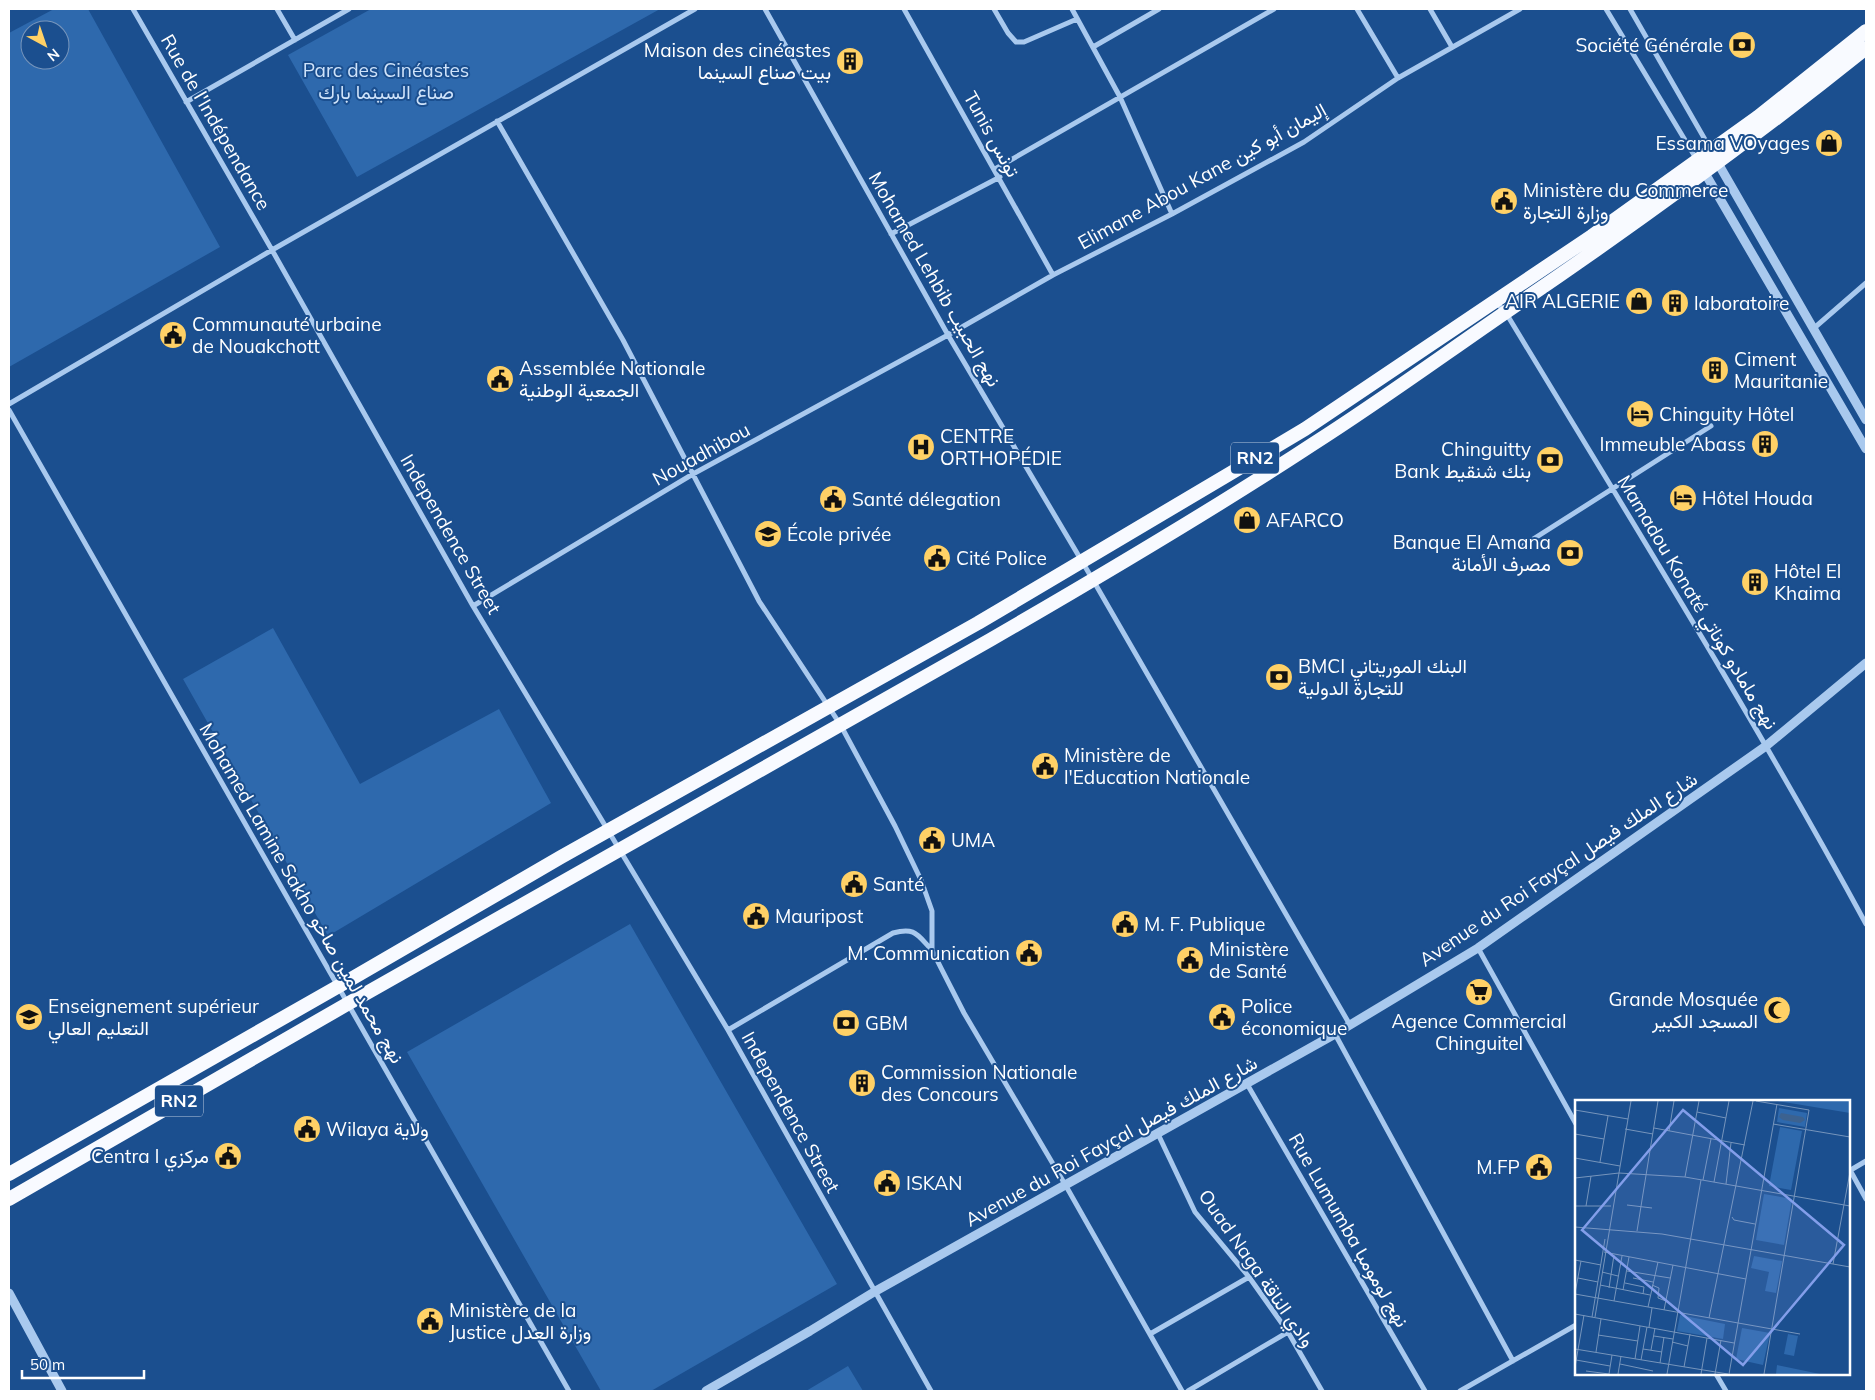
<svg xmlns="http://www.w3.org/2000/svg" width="1875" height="1400" font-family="Mulish,Vazirmatn,sans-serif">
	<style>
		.green { fill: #2e69ad; fill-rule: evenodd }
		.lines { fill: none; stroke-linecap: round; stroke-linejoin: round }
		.minor { stroke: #a9c9ee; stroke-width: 5 }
		.tertiary { stroke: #a9c9ee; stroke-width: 9 }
		.trunk { stroke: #f8faff; stroke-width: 14 }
		.labels { text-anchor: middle; stroke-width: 4; stroke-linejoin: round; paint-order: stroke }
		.shield { fill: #1b4f8f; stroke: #bbcadd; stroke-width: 1 }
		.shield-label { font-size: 18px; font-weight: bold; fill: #fff }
		.poi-label { font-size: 19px; fill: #fff; stroke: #1b4f8f; text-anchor: start }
		.park-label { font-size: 19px; fill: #cfe3fa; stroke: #1b4f8f }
		.street-label { font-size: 19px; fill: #fff; stroke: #1b4f8f }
		.inset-road { fill: none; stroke: #7695bc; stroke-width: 1 }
		.view { fill: #839eea; fill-opacity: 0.15; stroke: #839eea; stroke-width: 2.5 }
		.inset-edge { fill: none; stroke: #fff; stroke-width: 2.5 }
	</style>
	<rect width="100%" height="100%" fill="#1b4f8f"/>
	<!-- green -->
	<path class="green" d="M 54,9 L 88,9 L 220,247 L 9,367 L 9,33 ZM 30,30 L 60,30 L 60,60 L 30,60 Z
		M 371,9 L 660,9 L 357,177 L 288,55 Z
		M 273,628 L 360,784 L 499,709 L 551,803 L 328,936 L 183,679 Z
		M 630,924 L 837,1284 L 651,1391 L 601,1391 L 407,1052 Z
		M 848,1366 L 863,1391 L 806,1391 Z"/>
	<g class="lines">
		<!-- minor -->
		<path class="minor" d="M 133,9 L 272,250 L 473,606 L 728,1030 L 931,1391
			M 277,9 L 295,40
			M 765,9 L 948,335 L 1093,580 L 1350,1025
			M 904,9 L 1053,275
			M 994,9 L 1008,33 L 1016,42 L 1024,42 L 1077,19
			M 1072,9 L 1120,97 L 1172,214
			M 1357,9 L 1398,78
			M 1430,9 L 1452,47
			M 1606,9 L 1697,160
			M 1630,9 L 1711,150
			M 1093,47 L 1159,9
			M 186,102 L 349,9
			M 497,121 L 623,340 L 759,601 L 840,724 L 895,826 L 921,880 L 932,911 L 932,950 L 941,968 L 964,1013 L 1066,1186 L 1182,1391
			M 995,169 L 1274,9
			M 891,234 L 1000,177
			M 1496,302 L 1506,313 C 1628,515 1753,716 1866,924
			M 1813,329 L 1866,283
			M 9,404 L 272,250 L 695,9
			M 9,410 L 569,1391
			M 1524,545 L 1711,426
			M 473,606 L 693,474 L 948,335 L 1053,275 L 1172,214 L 1304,142 L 1398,78 L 1520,9
			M 1478,948 L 1576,1124
			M 728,1030 L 893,933 C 916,927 917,935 932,950
			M 1335,1034 L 1513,1361
			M 1247,1084 L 1425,1391
			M 1158,1134 L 1195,1212 L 1249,1277 L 1288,1332 L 1322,1391
			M 1850,1170 L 1866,1199
			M 1849,1171 L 1866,1161
			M 1150,1334 L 1249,1277
			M 1716,1374 L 1726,1391
			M 1188,1391 L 1288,1332
			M 1460,1391 L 1576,1325"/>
		<!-- tertiary -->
		<path class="tertiary" d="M 1715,158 L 1866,420
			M 1702,168 L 1866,449
			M 9,1293 L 62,1391
			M 706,1391 L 810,1331 L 874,1292 L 1335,1034 L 1478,948 L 1766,746 L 1866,663"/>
		<!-- trunk -->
		<path class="trunk" d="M 9,1174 L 339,986 L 561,857 L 978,623 L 1305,429 L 1592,236 L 1758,117 L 1866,31
			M 9,1199 L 349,1003 L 990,640 C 1099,577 1208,513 1313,444 C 1379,402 1442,356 1506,312 C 1630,228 1750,141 1866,48"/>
	</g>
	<!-- icons -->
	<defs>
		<g id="bank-disc" transform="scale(1.4375)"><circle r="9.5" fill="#ffd166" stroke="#1b4f8f"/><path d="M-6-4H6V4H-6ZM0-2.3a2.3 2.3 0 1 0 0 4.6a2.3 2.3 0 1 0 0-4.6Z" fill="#111"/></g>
		<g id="building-disc" transform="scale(1.4375)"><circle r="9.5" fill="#ffd166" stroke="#1b4f8f"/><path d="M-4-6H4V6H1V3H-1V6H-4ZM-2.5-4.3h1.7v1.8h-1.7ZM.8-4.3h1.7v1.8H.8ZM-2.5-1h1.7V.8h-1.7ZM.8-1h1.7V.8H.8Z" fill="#111"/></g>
		<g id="shop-disc" transform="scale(1.4375)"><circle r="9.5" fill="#ffd166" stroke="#1b4f8f"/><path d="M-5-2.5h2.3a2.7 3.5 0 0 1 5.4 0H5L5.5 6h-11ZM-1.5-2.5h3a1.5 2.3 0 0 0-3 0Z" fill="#111"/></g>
		<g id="civic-disc" transform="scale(1.4375)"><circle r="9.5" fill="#ffd166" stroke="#1b4f8f"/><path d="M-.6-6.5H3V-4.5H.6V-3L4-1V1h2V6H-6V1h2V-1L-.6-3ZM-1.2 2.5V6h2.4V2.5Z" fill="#111"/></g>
		<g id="hotel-disc" transform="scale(1.4375)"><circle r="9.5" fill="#ffd166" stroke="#1b4f8f"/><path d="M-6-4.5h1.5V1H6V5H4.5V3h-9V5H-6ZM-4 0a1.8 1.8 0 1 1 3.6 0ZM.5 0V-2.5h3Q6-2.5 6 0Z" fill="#111"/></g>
		<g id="hospital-disc" transform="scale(1.4375)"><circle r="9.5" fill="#ffd166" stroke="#1b4f8f"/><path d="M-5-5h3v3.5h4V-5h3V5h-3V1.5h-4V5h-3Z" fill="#111"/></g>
		<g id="school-disc" transform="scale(1.4375)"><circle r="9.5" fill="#ffd166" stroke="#1b4f8f"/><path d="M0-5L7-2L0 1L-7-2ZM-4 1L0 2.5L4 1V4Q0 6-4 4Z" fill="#111"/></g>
		<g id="supermarket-disc" transform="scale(1.4375)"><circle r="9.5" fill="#ffd166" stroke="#1b4f8f"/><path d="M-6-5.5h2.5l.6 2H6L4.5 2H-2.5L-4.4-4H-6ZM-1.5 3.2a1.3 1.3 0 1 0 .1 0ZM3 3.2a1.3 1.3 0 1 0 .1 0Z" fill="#111"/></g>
		<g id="mosque-disc" transform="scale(1.4375)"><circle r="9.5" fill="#ffd166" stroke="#1b4f8f"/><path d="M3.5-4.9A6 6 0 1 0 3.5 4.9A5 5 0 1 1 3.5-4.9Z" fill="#111"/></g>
	</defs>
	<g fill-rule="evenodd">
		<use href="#bank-disc" x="1742" y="45"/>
		<use href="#building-disc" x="850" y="61"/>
		<use href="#shop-disc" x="1829" y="143"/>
		<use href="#civic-disc" x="1504" y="201"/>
		<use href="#shop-disc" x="1639" y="301"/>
		<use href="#building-disc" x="1675" y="303"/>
		<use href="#civic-disc" x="173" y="335"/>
		<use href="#building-disc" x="1715" y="370"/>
		<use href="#civic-disc" x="500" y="379"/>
		<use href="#hotel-disc" x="1640" y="414"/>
		<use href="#building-disc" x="1765" y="444"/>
		<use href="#hospital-disc" x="921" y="447"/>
		<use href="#bank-disc" x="1550" y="460"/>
		<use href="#hotel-disc" x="1683" y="498"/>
		<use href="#civic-disc" x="833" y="499"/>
		<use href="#shop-disc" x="1247" y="520"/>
		<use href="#school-disc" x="768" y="534"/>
		<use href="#bank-disc" x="1570" y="553"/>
		<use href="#civic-disc" x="937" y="558"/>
		<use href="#building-disc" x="1755" y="582"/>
		<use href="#bank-disc" x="1279" y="677"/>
		<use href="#civic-disc" x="1045" y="766"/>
		<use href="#civic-disc" x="932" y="840"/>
		<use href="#civic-disc" x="854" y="884"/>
		<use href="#civic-disc" x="756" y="916"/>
		<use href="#civic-disc" x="1125" y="924"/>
		<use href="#civic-disc" x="1029" y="953"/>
		<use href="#civic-disc" x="1190" y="960"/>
		<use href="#supermarket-disc" x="1479" y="992"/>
		<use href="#mosque-disc" x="1777" y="1010"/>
		<use href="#school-disc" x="29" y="1017"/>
		<use href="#civic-disc" x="1222" y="1017"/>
		<use href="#bank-disc" x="846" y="1023"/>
		<use href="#building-disc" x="862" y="1083"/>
		<use href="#civic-disc" x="307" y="1129"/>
		<use href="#civic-disc" x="228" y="1156"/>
		<use href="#civic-disc" x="1539" y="1167"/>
		<use href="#civic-disc" x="887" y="1183"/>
		<use href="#civic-disc" x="430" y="1321"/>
	</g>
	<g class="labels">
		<!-- shield labels -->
		<g class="shield">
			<rect x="1231" y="442.5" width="48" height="31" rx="4"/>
			<rect x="155" y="1085.5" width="48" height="31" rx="4"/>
		</g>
		<g class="shield-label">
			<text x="1255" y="464">RN2</text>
			<text x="179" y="1107">RN2</text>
		</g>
		<!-- poi labels -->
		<g class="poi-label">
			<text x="1723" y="52" text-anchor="end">Société Générale</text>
			<text x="831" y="57" text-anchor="end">Maison des cinéastes<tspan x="831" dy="22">بيت صناع السينما</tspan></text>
			<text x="1810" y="150" text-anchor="end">Essama VOyages</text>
			<text x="1523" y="197">Ministère du Commerce<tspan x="1523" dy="22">وزارة التجارة</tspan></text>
			<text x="1620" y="308" text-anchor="end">AIR ALGERIE</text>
			<text x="1694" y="310">laboratoire</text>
			<text x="192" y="331">Communauté urbaine<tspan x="192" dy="22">de Nouakchott</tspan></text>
			<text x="1734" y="366">Ciment<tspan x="1734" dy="22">Mauritanie</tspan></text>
			<text x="519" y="375">Assemblée Nationale<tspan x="519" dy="22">الجمعية الوطنية</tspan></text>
			<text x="1659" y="421">Chinguity Hôtel</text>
			<text x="940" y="443">CENTRE<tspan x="940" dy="22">ORTHOPÉDIE</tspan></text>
			<text x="1746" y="451" text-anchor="end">Immeuble Abass</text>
			<text x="1531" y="456" text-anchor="end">Chinguitty<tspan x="1531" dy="22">Bank بنك شنقيط</tspan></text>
			<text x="1702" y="505">Hôtel Houda</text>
			<text x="852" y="506">Santé délegation</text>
			<text x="1266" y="527">AFARCO</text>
			<text x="787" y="541">École privée</text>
			<text x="1551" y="549" text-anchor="end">Banque El Amana<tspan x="1551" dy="22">مصرف الأمانة</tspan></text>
			<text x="956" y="565">Cité Police</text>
			<text x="1774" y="578">Hôtel El<tspan x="1774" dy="22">Khaima</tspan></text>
			<text x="1298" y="673">BMCI البنك الموريتاني<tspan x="1298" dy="22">للتجارة الدولية</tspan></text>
			<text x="1064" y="762">Ministère de<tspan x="1064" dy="22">l'Education Nationale</tspan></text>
			<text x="951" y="847">UMA</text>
			<text x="873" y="891">Santé</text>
			<text x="775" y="923">Mauripost</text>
			<text x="1144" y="931">M. F. Publique</text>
			<text x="1209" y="956">Ministère<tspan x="1209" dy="22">de Santé</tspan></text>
			<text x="1010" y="960" text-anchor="end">M. Communication</text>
			<text x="1758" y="1006" text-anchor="end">Grande Mosquée<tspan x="1758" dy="22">المسجد الكبير</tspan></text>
			<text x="48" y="1013">Enseignement supérieur<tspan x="48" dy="22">التعليم العالي</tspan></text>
			<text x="1241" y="1013">Police<tspan x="1241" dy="22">économique</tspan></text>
			<text x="1479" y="1028" text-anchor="middle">Agence Commercial<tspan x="1479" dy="22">Chinguitel</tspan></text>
			<text x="865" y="1030">GBM</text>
			<text x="881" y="1079">Commission Nationale<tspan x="881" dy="22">des Concours</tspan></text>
			<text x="326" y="1136">Wilaya ولاية</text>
			<text x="209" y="1163" text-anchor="end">Centra l مركزي</text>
			<text x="1520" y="1174" text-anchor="end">M.FP</text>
			<text x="906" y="1190">ISKAN</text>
			<text x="449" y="1317">Ministère de la<tspan x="449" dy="22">Justice وزارة العدل</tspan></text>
		</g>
		<!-- park labels -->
		<g class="park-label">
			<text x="386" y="77">Parc des Cinéastes<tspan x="386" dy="22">صناع السينما بارك</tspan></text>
		</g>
		<!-- street labels -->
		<g class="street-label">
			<text transform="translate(216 122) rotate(60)" y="7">Rue de l'Indépendance</text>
			<text transform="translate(992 134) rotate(61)" y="7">Tunis تونس</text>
			<text transform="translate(1202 176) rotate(-29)" y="7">Elimane Abou Kane إليمان أبو كين</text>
			<text transform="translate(935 279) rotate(60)" y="7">Mohamed Lehbib نهج الحبيب</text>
			<text transform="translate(701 454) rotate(-29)" y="7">Nouadhibou</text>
			<text transform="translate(451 534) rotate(60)" y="7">Independence Street</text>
			<text transform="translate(1698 602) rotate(59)" y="7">Mamadou Konaté نهج مامادو كوناتي</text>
			<text transform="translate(1558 869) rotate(-34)" y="7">Avenue du Roi Fayçal شارع الملك فيصل</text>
			<text transform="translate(302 893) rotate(60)" y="7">Mohamed Lamine Sakho نهج محمد لمين صاخو</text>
			<text transform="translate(791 1112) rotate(61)" y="7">Independence Street</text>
			<text transform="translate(1111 1141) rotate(-29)" y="7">Avenue du Roi Fayçal شارع الملك فيصل</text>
			<text transform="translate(1349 1230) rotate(60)" y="7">Rue Lumumba نهج لومومبا</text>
			<text transform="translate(1257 1268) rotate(55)" y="7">Ouad Naga وادي الناقة</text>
		</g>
	</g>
	<!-- overview -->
	<g transform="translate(1575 1100)">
		<rect width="275" height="275" fill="#1b4f8f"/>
		<path d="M 202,1 L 275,1 L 275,13 L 221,4 ZM 204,8 L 232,13 L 230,27 L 202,22 ZM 205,27 L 227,31 L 216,90 L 194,86 ZM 189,94 L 217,99 L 209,145 L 181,140 ZM 179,156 L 207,161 L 201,193 L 190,191 L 194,172 L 176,168 ZM 105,215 L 150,224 L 148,239 L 102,231 ZM 167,228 L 195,233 L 188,265 L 161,259 ZM 213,234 L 223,236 L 219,256 L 209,254 ZM 202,265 L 245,274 L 201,274 Z" fill="#2e69ad"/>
		<path d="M 206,13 L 228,17 L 230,20 L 225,23 L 208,20 L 204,17 Z" fill="#3c6290"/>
		<path class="inset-road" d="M 181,1 L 234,10M 0,10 L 53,19M 122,12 L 151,18M 198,24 L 275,37M 79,28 L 170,45M 50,29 L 78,34M 94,31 L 99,1M 0,34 L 29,39M 0,58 L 45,66M 25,62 L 33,16M 110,77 L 124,1M 0,78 L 44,73 L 110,77 L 275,106M 128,80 L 136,39M 139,82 L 154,1M 151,84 L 156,43M 52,105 L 77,108M 0,106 L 36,106M 11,106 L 16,76M 157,117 L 159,120 L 180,124M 0,127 L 87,134 L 275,167M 62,131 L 83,1M 29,152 L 171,179M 0,160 L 26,165M 258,164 L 275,72M 52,171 L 95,178M 27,172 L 43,176M 3,178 L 23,182M 58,178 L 78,182M 50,183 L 69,187 L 68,194M 25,185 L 75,195M 77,185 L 84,188 L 83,198 L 91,201M 34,188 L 39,155M 48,190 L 54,157M 0,193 L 6,161M 0,194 L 225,234M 39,201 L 47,156M 73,207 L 83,162M 89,210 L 98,165M 0,214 L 159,243M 17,217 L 30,139M 20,217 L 56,1M 134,218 L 178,1M 74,227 L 77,208M 23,235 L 63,241M 79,236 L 98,239M 97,242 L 113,246M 0,249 L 153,274M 68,249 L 87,252M 76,250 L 80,228M 21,252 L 26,219M 60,259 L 65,226M 1,260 L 35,266M 66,260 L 72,227M 85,263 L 89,237M 45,264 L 78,271M 0,267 L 9,215M 109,267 L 115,234M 11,271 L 34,274M 34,274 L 37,255M 43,274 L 46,256M 92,274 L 126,80M 126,274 L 132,238M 140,274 L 146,240M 154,274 L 202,4M 189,274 L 234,10"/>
		<path class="view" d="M 108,10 L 269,145 L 168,265 L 7,130 Z"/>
		<rect width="275" height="275" class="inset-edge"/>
	</g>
	<!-- border -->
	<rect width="1875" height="1400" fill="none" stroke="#ffffff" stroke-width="20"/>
	<!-- north arrow -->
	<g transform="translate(45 45) rotate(140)"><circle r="24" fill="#1b4f8f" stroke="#7695bc"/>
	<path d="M0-4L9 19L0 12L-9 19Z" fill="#ffd166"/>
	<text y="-8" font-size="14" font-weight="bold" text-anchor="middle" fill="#ffffff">N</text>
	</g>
	<!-- scale -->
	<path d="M22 1370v8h122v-8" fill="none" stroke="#ffffff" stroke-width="2.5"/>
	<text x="30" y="1370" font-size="15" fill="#ffffff" stroke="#1b4f8f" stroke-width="4" paint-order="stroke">50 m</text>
</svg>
